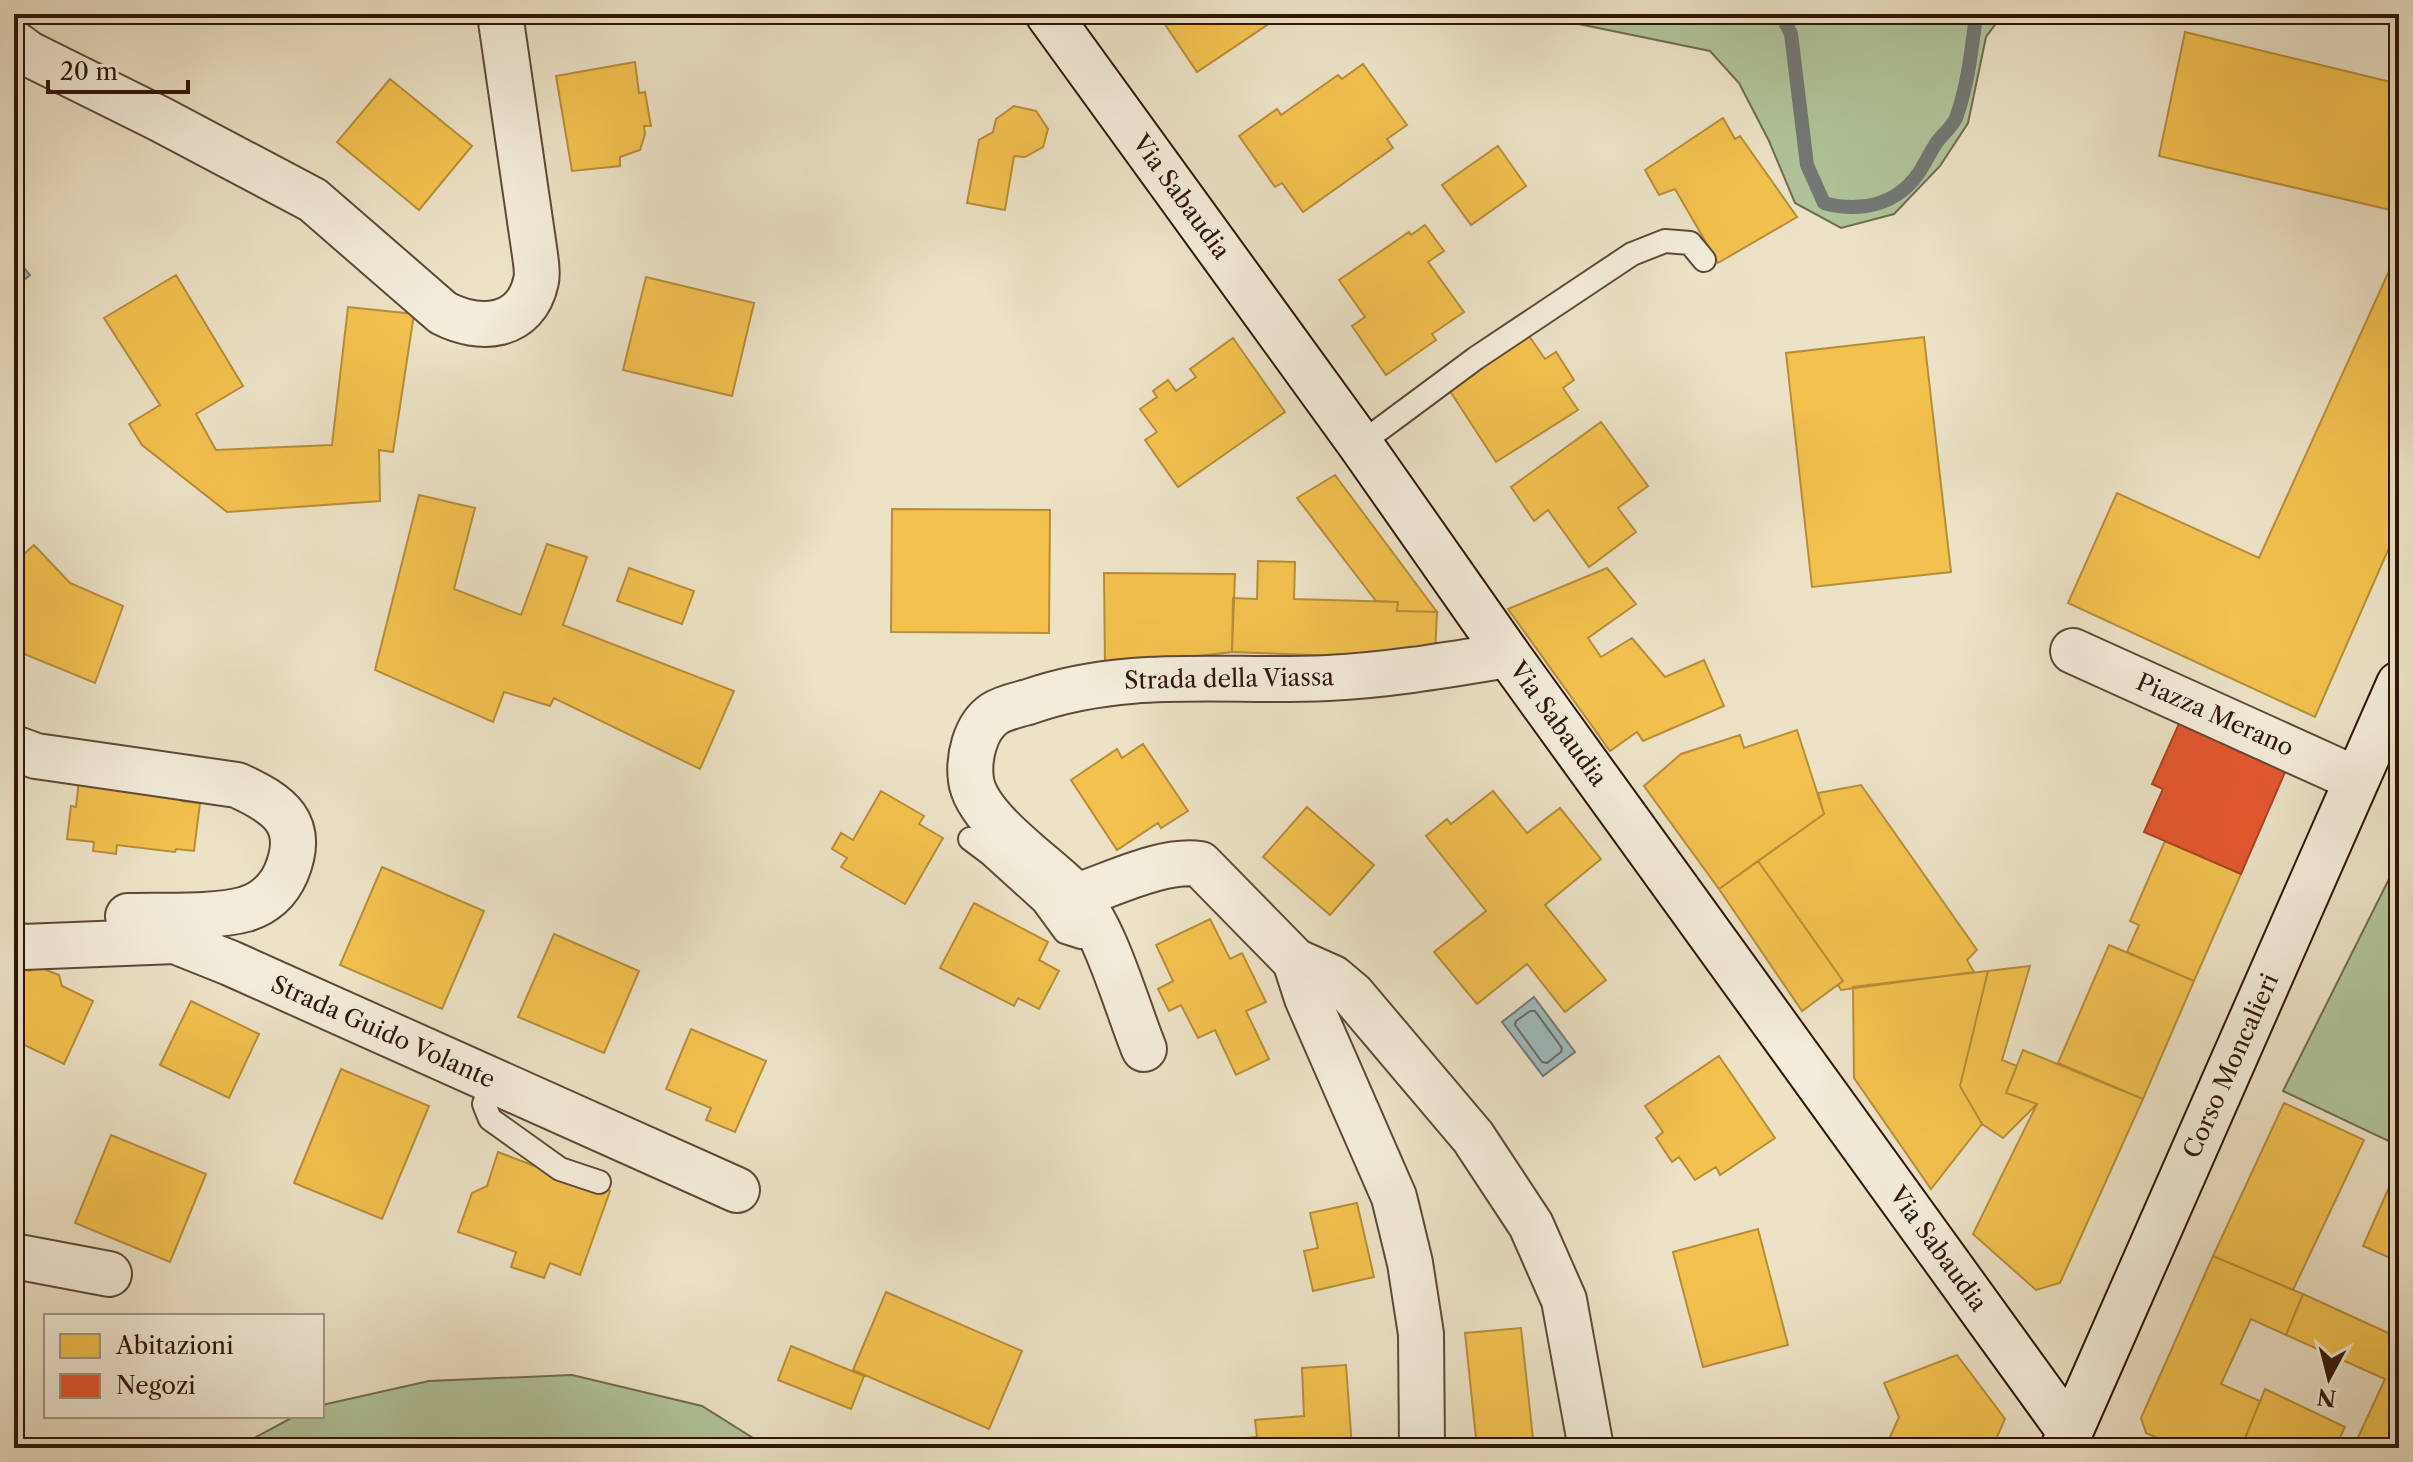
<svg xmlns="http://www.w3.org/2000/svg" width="2413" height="1462" font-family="'Libre Caslon Text',serif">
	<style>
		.green { fill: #b1c49a; stroke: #716c50; stroke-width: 2 }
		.water { fill: #9fbbc0; stroke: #737976; stroke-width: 2 }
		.homes { fill: #f2c14e; stroke: #b88d38; stroke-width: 2 }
		.shops { fill: #e4572e; stroke: #ae4322; stroke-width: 2 }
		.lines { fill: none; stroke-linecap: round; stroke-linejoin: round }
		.shore { stroke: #686863; stroke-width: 2 }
		.stream { stroke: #737976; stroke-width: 14 }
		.lane-casing { stroke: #604836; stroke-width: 26 }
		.street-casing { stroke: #604836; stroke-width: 48 }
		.secondary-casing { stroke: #311506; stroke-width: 48 }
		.lane { stroke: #f3ecda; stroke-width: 22 }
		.street { stroke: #f3ecda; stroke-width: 44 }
		.secondary { stroke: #f3ecda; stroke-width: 44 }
		.labels { text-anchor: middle; stroke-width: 8; stroke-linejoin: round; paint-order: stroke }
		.street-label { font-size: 24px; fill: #311506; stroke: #f3ecda }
	</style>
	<rect width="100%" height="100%" fill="#ece2c6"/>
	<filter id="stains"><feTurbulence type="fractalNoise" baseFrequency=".0025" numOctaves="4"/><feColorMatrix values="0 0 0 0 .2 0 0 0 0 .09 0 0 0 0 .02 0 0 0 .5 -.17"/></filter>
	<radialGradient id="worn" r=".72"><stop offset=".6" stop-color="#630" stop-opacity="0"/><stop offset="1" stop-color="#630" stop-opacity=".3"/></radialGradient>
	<!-- green -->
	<path class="green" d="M 1530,14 L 2003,14 L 1986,37 L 1968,123 L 1940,166 L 1894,214 L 1841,228 L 1795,203 L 1769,141 L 1739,83 L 1710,51 Z
		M 2399,859 L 2399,1146 L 2283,1091 Z
		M 572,1375 L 702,1406 L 769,1448 L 236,1448 L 295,1416 L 322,1416 L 322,1405 L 429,1381 Z"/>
	<!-- water -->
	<path class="water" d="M 14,256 L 30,275 L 14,288 Z
		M 1534,997 L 1575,1052 L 1543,1076 L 1502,1022 Z"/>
	<!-- homes -->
	<path class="homes" d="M 1158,14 L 1268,14 L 1273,21 L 1197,72 Z
		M 2185,32 L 2399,84 L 2399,212 L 2159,156 Z
		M 635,62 L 639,93 L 645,92 L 651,126 L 644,126 L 645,134 L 640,150 L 620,157 L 620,166 L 572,171 L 556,76 Z
		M 1363,64 L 1407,125 L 1387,139 L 1393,148 L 1303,212 L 1282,183 L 1275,187 L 1239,136 L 1277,109 L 1281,115 L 1338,75 L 1342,79 Z
		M 390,79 L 472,146 L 419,210 L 337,142 Z
		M 1014,106 L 1036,111 L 1048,129 L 1043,147 L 1025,157 L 1014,156 L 1005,210 L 967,203 L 979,140 L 993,132 L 996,119 Z
		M 1723,118 L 1735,139 L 1740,136 L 1797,217 L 1718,263 L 1675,189 L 1659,195 L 1645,170 Z
		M 1498,146 L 1526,186 L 1471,225 L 1442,185 Z
		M 1425,225 L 1444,251 L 1428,262 L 1464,312 L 1432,334 L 1436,340 L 1386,375 L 1352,326 L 1365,317 L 1339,280 L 1409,232 L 1411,235 Z
		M 2399,249 L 2399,525 L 2315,717 L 2068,603 L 2117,493 L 2259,558 Z
		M 176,275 L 243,386 L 196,414 L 216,450 L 332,445 L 348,307 L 414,314 L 393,452 L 379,450 L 380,501 L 227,512 L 142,445 L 129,424 L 160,405 L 104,318 Z
		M 646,277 L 754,303 L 732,396 L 623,370 Z
		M 1529,336 L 1545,359 L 1556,352 L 1574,380 L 1563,388 L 1578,410 L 1496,462 L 1448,388 Z
		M 1924,337 L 1951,572 L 1812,587 L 1786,353 Z
		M 1233,338 L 1285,412 L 1178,487 L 1145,440 L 1157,432 L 1140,409 L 1157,397 L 1153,391 L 1168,380 L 1176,391 L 1196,377 L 1190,369 Z
		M 1601,422 L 1648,486 L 1618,508 L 1636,532 L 1589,567 L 1548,510 L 1534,521 L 1511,487 Z
		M 1335,475 L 1437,612 L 1397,611 L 1398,602 L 1376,601 L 1297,498 Z
		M 419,495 L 475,508 L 454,589 L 521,615 L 547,544 L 587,557 L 563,625 L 734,691 L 700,769 L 554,698 L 550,706 L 504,692 L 493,722 L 375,670 Z
		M 892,509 L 1050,510 L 1049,633 L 891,632 Z
		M 34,545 L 70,583 L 123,606 L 95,683 L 24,654 L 14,643 L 14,563 Z
		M 1258,561 L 1295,562 L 1294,599 L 1398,602 L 1397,611 L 1437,612 L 1435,654 L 1397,658 L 1232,652 L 1233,598 L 1257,599 Z
		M 629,568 L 694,591 L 682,624 L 617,601 Z
		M 1607,568 L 1636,604 L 1588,638 L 1601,657 L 1632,638 L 1665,677 L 1704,660 L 1724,706 L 1643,741 L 1637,732 L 1610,751 L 1508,609 Z
		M 1104,573 L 1235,574 L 1232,652 L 1105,667 Z
		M 1797,730 L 1824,814 L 1719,889 L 1644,786 L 1681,754 L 1740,735 L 1744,748 Z
		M 1143,744 L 1188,811 L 1161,828 L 1158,823 L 1117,850 L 1071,780 L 1117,749 L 1122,758 Z
		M 79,779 L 183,792 L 182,801 L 200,803 L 194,851 L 176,849 L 175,852 L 117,845 L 116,854 L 93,851 L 94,842 L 67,839 L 71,806 L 76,807 Z
		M 1861,785 L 1977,950 L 1967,960 L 1974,972 L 1841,990 L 1838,985 L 1843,981 L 1758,861 L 1824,814 L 1818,793 Z
		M 881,791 L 924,816 L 919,824 L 943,838 L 905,904 L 841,867 L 847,858 L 832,849 L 841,833 L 853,840 Z
		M 1493,791 L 1527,833 L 1560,808 L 1601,859 L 1545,905 L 1606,980 L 1565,1012 L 1527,964 L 1477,1004 L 1434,952 L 1486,911 L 1426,836 L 1447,819 L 1451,824 Z
		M 1307,807 L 1374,865 L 1330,915 L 1263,857 Z
		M 2165,841 L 2241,874 L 2194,981 L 2127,952 L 2139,925 L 2130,921 Z
		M 1758,861 L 1843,981 L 1802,1011 L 1719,889 Z
		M 382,867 L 484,911 L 442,1009 L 340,965 Z
		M 974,903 L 1048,942 L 1039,960 L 1059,971 L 1039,1009 L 1018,998 L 1014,1006 L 940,968 Z
		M 1210,919 L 1230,959 L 1242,953 L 1266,1002 L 1246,1011 L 1269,1059 L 1236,1075 L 1215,1030 L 1198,1038 L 1181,1005 L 1169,1011 L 1158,989 L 1173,981 L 1156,945 Z
		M 554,934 L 639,971 L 604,1053 L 518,1017 Z
		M 2109,945 L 2194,981 L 2143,1099 L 2058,1063 Z
		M 14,964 L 29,971 L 39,967 L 59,975 L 62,986 L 93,1001 L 64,1064 L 14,1040 Z
		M 2030,966 L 2002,1060 L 2017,1066 L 2006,1093 L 2037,1104 L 2003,1138 L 1982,1124 L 1960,1086 L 1988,971 Z
		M 1988,971 L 1960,1086 L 1982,1124 L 1931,1189 L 1854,1078 L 1853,987 Z
		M 191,1001 L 259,1034 L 229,1098 L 160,1065 Z
		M 691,1029 L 766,1061 L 735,1132 L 706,1120 L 711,1108 L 666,1089 Z
		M 2023,1050 L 2143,1099 L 2060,1283 L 2036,1290 L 1973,1234 L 2037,1104 L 2006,1093 Z
		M 1719,1056 L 1775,1138 L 1720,1175 L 1716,1167 L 1695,1180 L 1679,1157 L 1672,1162 L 1656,1138 L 1663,1132 L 1645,1106 Z
		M 341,1069 L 429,1106 L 382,1219 L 294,1183 Z
		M 2284,1103 L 2364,1140 L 2293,1290 L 2213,1256 Z
		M 111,1135 L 206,1174 L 170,1262 L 75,1223 Z
		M 498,1152 L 550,1172 L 593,1182 L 610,1191 L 580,1275 L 550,1263 L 544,1278 L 511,1267 L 516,1252 L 458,1232 L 472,1193 L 487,1186 Z
		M 2399,1165 L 2399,1262 L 2363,1246 Z
		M 1357,1203 L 1374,1277 L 1313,1291 L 1304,1251 L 1318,1248 L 1310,1213 Z
		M 1758,1229 L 1788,1345 L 1703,1367 L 1673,1252 Z
		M 2213,1256 L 2303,1294 L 2286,1335 L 2251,1319 L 2221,1384 L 2260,1401 L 2241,1448 L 2180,1448 L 2146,1433 L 2141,1418 Z
		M 886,1292 L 1022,1351 L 989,1429 L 853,1370 Z
		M 2303,1294 L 2399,1338 L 2399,1448 L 2365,1448 L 2355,1444 L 2385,1379 L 2286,1335 Z
		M 1521,1328 L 1534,1448 L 1477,1448 L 1465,1333 Z
		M 791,1346 L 864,1376 L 851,1409 L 778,1380 Z
		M 1957,1355 L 2005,1419 L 1992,1448 L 1885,1448 L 1899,1417 L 1884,1383 Z
		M 1346,1365 L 1352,1448 L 1248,1448 L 1247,1438 L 1257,1437 L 1255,1420 L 1304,1416 L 1302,1368 Z
		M 2265,1389 L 2345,1427 L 2335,1448 L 2241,1448 Z"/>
	<!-- shops -->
	<path class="shops" d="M 2182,717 L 2289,763 L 2241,874 L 2144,832 L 2163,789 L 2152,784 Z"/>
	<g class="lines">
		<!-- shore -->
		<path class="shore" d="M 1530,1011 L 1535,1011 L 1562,1048 L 1561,1052 L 1547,1063 L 1542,1062 L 1515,1025 L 1516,1021 Z"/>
		<!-- stream -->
		<path class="stream" d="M 1781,14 L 1791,34 L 1807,165 L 1824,203 C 1860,213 1896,205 1918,174 C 1925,164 1930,152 1937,142 C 1943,134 1952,127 1956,118 C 1968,85 1972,48 1976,14"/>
		<!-- lane casing -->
		<g class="lane-casing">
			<path id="lane" d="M 1360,444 L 1476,358 L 1632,254 L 1665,241 L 1690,243 L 1704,260
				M 970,839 L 990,854 L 1043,902 L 1065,932 L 1081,937 L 1101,934
				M 492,1081 L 484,1104 L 490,1119 L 560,1169 L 599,1182"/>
		</g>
		<!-- street casing -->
		<g class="street-casing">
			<path id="street" d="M 14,43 L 29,54 L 160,119 L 313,200 L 443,313 C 480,332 526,329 536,281 C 538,273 536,263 535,255 L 500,14
				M 2073,651 L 2356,779
				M 14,748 L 36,756 L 237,785 C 279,804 307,823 286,873 C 278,891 265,903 246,909 C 214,918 162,915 128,916
				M 1077,896 C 1113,884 1162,859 1200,864 L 1295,961 L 1307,998 L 1394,1197 L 1410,1263 L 1421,1334 L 1422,1448
				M 14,944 L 23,947 L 175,941 L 230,963 L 737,1190
				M 1295,961 L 1333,978 L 1352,994 L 1473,1137 L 1531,1225 L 1564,1300 L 1591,1448
				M 1144,1049 C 1126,1005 1106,928 1075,895 C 1048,866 976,820 971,780 C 968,758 975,727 994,714 C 1003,708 1017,705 1028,702 C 1126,667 1226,683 1328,678 C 1389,675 1447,665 1508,655
				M 14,1256 L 109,1274"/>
		</g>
		<!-- secondary casing -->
		<g class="secondary-casing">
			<path id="secondary" d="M 1048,14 L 1360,444 L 1508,655 L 2070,1432
				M 2063,1448 L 2399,684"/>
		</g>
		<!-- lane -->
		<use href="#lane" class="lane"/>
		<!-- street -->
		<use href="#street" class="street"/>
		<!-- secondary -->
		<use href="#secondary" class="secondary"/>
	</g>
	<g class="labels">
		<!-- street labels -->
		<g class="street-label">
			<text transform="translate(1181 197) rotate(54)" y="8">Via Sabaudia</text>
			<text transform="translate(1229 679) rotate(-1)" y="8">Strada della Viassa</text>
			<text transform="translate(2215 715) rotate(24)" y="8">Piazza Merano</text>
			<text transform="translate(1558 724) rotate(54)" y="8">Via Sabaudia</text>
			<text transform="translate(383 1032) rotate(24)" y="8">Strada Guido Volante</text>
			<text transform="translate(2231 1066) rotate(-66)" y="8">Corso Moncalieri</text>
			<text transform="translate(1938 1249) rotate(54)" y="8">Via Sabaudia</text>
		</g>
	</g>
	<!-- margin -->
	<rect width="2413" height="1462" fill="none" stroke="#ece2c6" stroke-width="48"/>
	<rect x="16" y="16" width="2381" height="1430" fill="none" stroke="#311506" stroke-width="4"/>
	<rect x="24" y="24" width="2365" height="1414" fill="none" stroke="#311506" stroke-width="2"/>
	<!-- legend -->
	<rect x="44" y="1314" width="280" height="104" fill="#f3ecda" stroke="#a59685" stroke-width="2"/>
	<rect x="60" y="1334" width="40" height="24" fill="#f2c14e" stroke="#a59685" stroke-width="2"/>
	<text x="116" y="1354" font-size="24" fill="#311506">Abitazioni</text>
	<rect x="60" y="1374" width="40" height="24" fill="#e4572e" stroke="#a59685" stroke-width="2"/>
	<text x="116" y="1394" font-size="24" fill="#311506">Negozi</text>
	<!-- north arrow -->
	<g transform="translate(2329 1378) rotate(187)" stroke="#f3ecda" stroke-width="6" paint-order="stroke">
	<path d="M0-6L14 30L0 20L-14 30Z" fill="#311506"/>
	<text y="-12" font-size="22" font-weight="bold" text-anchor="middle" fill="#311506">N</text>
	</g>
	<!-- scale -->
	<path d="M48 80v12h140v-12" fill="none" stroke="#311506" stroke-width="4"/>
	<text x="60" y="80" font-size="24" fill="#311506" stroke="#f3ecda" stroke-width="6" paint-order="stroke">20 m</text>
	<rect width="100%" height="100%" filter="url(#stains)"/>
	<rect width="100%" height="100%" fill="url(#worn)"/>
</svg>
